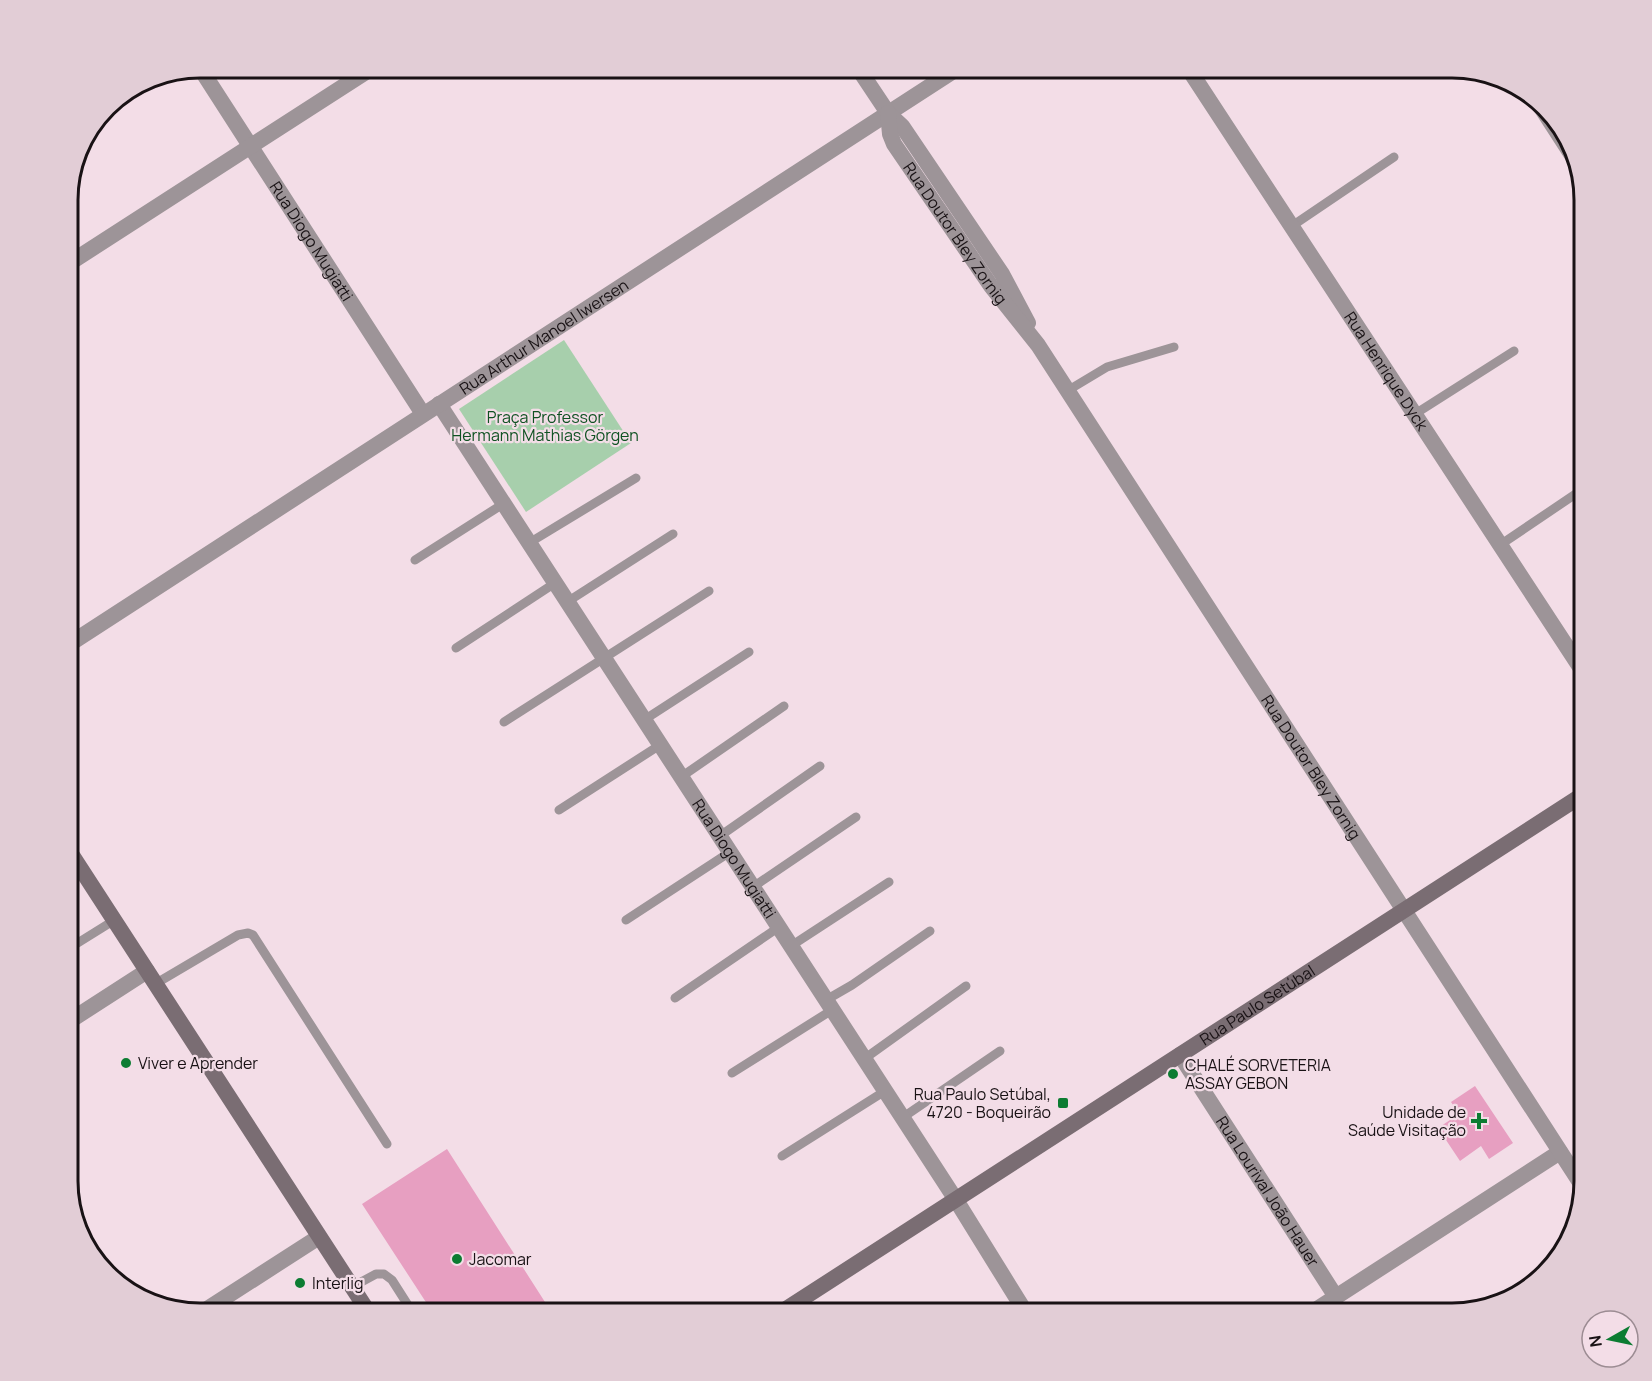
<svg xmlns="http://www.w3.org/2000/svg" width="1652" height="1381" font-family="Manrope,sans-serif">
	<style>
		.green { fill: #a7cfac }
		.building { fill: #e79fc1 }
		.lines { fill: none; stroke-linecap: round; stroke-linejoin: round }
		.service { stroke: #9d9498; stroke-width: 9 }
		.minor { stroke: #9d9498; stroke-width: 16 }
		.tertiary { stroke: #9d9498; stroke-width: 16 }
		.secondary { stroke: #7a6d73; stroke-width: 16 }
		.poi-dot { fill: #0c7c32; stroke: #f3dde7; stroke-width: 2 }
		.labels { text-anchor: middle; stroke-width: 4.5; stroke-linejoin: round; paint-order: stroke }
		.street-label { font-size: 16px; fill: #191215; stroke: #f3dde7 }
		.park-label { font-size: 16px; fill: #0f5222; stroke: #f3dde7 }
		.poi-label { font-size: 16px; fill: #191215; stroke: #f3dde7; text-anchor: start }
		.rim { fill: none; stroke: #191215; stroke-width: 3 }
	</style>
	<rect width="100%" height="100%" fill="#f3dde7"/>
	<!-- green -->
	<path class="green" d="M 564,340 L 631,443 L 526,512 L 459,409 Z"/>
	<!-- building -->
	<path class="building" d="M 1475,1086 L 1513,1143 L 1489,1159 L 1481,1146 L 1460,1161 L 1438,1128 L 1459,1114 L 1451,1102 Z
		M 447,1149 L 552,1313 L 433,1313 L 362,1204 Z"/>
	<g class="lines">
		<!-- service -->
		<path class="service" d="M 1292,226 L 1394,157
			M 1067,391 L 1107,367 L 1174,347
			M 1415,414 L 1514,351
			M 529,543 L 636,478
			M 1500,545 L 1580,491 L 1584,498
			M 415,560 L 503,504
			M 567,602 L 673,534
			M 456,648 L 555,583
			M 644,720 L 749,652
			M 504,722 L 709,591
			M 681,777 L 784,706
			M 559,810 L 660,745
			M 720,836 L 820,766
			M 753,887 L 856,817
			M 626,920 L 730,852
			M 791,946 L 889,882
			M 68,949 L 113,921
			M 155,984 L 238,935 L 248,933 L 253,935 L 387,1144
			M 675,998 L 779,927
			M 826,1000 L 852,985 L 930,931
			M 864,1059 L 966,986
			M 732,1073 L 832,1010
			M 902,1118 L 1000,1051
			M 782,1156 L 885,1091
			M 352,1287 L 376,1274 L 384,1274 L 392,1280 L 413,1313"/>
		<!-- minor -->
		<g class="minor">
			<path id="s1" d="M 200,68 L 423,414"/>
			<path id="s2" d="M 1188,68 L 1584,673"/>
			<path d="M 1535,98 L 1577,163"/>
			<path d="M 68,264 L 372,68"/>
			<path id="s3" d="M 439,404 L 956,1200 L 1026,1313"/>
			<path id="s4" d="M 68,645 L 958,68"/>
			<path d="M 68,1022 L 147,971"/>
			<path id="s5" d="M 1180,1055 L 1336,1297"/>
			<path d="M 201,1313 L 319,1237"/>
			<path d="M 1311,1313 L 1560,1152"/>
		</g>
		<!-- tertiary -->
		<g class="tertiary">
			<path d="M 858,68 L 888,113 L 902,126 L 1002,274 L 1028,323"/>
			<path id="s6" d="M 888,113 L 890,134 L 894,144 L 991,286 L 1038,345 L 1583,1187"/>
		</g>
		<!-- secondary -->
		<g class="secondary">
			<path d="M 68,849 L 369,1313"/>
			<path id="s7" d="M 780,1313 L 1584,794"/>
		</g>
	</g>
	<!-- markers -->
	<g class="poi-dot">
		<circle cx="126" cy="1063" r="6"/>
		<circle cx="1173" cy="1074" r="6"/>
		<rect x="1057" y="1097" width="12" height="12" rx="3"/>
		<path d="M1476 1112h6v6h6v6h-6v6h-6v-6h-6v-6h6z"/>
		<circle cx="457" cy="1259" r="6"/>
		<circle cx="300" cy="1283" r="6"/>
	</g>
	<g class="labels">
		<!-- street labels -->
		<g class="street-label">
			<text dy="6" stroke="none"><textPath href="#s6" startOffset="140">Rua Doutor Bley Zornig</textPath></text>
			<text dy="6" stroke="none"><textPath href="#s1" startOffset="206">Rua Diogo Mugiatti</textPath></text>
			<text dy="6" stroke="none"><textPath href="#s4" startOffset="567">Rua Arthur Manoel Iwersen</textPath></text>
			<text dy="6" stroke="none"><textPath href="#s2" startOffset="362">Rua Henrique Dyck</textPath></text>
			<text dy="6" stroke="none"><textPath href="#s6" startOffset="782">Rua Doutor Bley Zornig</textPath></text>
			<text dy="6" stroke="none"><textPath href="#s3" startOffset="542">Rua Diogo Mugiatti</textPath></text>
			<text dy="6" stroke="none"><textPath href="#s7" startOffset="568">Rua Paulo Setúbal</textPath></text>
			<text dy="6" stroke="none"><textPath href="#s5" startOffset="162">Rua Lourival João Hauer</textPath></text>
		</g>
		<!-- park labels -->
		<g class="park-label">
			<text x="545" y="423">Praça Professor<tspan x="545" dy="18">Hermann Mathias Görgen</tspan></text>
		</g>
		<!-- poi labels -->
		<g class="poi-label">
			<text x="138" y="1069">Viver e Aprender</text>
			<text x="1185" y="1071">CHALÉ SORVETERIA<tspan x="1185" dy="18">ASSAY GEBON</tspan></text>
			<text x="1051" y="1100" text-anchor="end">Rua Paulo Setúbal,<tspan x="1051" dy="18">4720 - Boqueirão</tspan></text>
			<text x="1466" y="1118" text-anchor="end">Unidade de<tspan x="1466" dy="18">Saúde Visitação</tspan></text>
			<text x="469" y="1265">Jacomar</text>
			<text x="312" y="1289">Interlig</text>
		</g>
	</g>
	<!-- crop -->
	<path d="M0 0H1652V1381H0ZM200 78H1452A122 122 0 0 1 1574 200V1181A122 122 0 0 1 1452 1303H200A122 122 0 0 1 78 1181V200A122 122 0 0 1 200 78Z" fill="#e2cdd6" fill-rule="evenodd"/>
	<path class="rim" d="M200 78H1452A122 122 0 0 1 1574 200V1181A122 122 0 0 1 1452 1303H200A122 122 0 0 1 78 1181V200A122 122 0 0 1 200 78Z"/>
	<!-- north arrow -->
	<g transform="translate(1610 1339) rotate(261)"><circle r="28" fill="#f3dde7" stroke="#9c8c93" stroke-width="1.5"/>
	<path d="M0-4.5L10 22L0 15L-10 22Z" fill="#0c7c32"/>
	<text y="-9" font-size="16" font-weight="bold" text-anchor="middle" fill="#191215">N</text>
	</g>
</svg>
